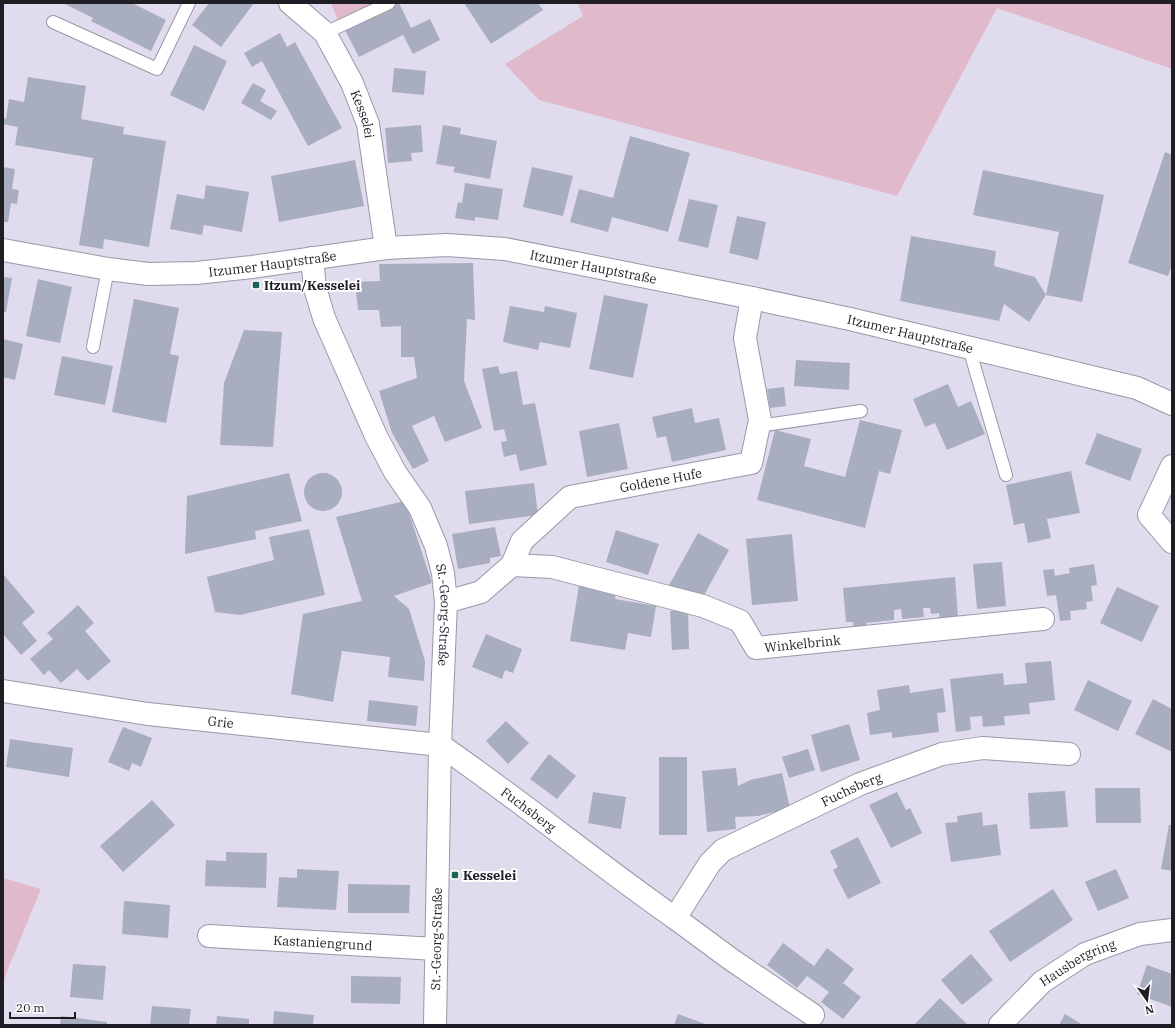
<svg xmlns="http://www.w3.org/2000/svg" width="1175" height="1028" font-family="'IBM Plex Serif',serif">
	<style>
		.green { fill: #e0b9cb }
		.building { fill: #a9adc0 }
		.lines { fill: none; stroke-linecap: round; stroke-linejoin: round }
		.service-casing { stroke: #9b96a8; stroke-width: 14 }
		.minor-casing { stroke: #9b96a8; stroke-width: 24 }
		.tertiary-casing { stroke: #9b96a8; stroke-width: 24 }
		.secondary-casing { stroke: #9b96a8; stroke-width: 24 }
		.service { stroke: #fff; stroke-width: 12 }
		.minor { stroke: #fff; stroke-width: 22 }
		.tertiary { stroke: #fff; stroke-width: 22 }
		.secondary { stroke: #fff; stroke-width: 22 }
		.poi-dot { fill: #1e6457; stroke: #fff; stroke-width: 1.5 }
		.labels { text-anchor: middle; stroke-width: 4; stroke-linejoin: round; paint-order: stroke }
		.street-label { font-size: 13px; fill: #201e25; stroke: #fff }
		.poi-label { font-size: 13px; font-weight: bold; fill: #201e25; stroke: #fff; text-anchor: start }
	</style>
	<rect width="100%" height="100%" fill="#e1dbee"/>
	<!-- green -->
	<path class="green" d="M 331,3 L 376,3 L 338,21 Z
		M 578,3 L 1172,3 L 1172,69 L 997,8 L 897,196 L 539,100 L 505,64 L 583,16 Z
		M 3,878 L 41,889 L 7,971 L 3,984 Z"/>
	<!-- building -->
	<path class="building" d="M 63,3 L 132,3 L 166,20 L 151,51 L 91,21 L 93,18 Z
		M 209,3 L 254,3 L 221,47 L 192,25 Z
		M 399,3 L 411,28 L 430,19 L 440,40 L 413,54 L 403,35 L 359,57 L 345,30 Z
		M 464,3 L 538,3 L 543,10 L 491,44 Z
		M 280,33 L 287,47 L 295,42 L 342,128 L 308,146 L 262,61 L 252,67 L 244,53 Z
		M 194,45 L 227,61 L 204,111 L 170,95 Z
		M 394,68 L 426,71 L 424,95 L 392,92 Z
		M 28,77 L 86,86 L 81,119 L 124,127 L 123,134 L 166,141 L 149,247 L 104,239 L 103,249 L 79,245 L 93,158 L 15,145 L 18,127 L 3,124 L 3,118 L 6,119 L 9,99 L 24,102 Z
		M 253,83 L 266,90 L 260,101 L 277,111 L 271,120 L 241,103 Z
		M 421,125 L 423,152 L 411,153 L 412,161 L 388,163 L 385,128 Z
		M 443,125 L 461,128 L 460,134 L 497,141 L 490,179 L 453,172 L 455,167 L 436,164 Z
		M 630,136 L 690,153 L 668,232 L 612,217 L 608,232 L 570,222 L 579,189 L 613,198 Z
		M 1165,152 L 1172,155 L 1172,265 L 1168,276 L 1128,263 Z
		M 355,160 L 364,206 L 279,222 L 271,176 Z
		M 3,167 L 15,169 L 12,189 L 19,190 L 17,204 L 11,203 L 8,222 L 3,222 Z
		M 532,167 L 573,176 L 563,216 L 523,207 Z
		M 983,170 L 1104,195 L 1082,302 L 1046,295 L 1059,232 L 973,215 Z
		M 465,183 L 503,189 L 498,220 L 475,217 L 475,221 L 455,218 L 458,202 L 462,203 Z
		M 206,185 L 249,192 L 242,232 L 204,225 L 202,235 L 170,229 L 177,194 L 204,199 Z
		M 689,199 L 718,205 L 708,248 L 678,241 Z
		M 737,216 L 766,222 L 758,260 L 729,253 Z
		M 911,236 L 996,251 L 994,266 L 1035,277 L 1046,295 L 1029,322 L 1004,304 L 999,321 L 900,301 Z
		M 473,263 L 475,320 L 467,319 L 464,381 L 482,428 L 445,442 L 434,416 L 412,426 L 429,461 L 413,469 L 392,433 L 379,391 L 417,378 L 414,357 L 401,357 L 401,326 L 381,327 L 379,310 L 358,310 L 355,282 L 380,281 L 379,264 Z
		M 3,277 L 12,278 L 6,312 L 3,312 Z
		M 38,279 L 72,287 L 60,343 L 26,336 Z
		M 604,295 L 648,304 L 633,378 L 589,369 Z
		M 134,299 L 179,308 L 170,354 L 179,356 L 166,423 L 112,412 Z
		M 510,306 L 544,312 L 545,306 L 577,313 L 570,348 L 540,342 L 538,350 L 503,342 Z
		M 244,330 L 282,332 L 273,447 L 220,445 L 224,383 Z
		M 3,339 L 23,344 L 15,380 L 3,377 Z
		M 62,356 L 113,366 L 105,405 L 54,395 Z
		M 796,360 L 850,363 L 849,390 L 794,386 Z
		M 498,366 L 500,374 L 517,371 L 523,405 L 535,403 L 547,465 L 520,471 L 516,454 L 504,457 L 501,442 L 507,441 L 504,429 L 494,431 L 482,369 Z
		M 948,384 L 958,407 L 971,401 L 985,434 L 947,450 L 935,423 L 925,427 L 913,399 Z
		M 784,387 L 786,406 L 770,408 L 767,389 Z
		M 692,408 L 695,423 L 719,418 L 726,450 L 672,462 L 666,436 L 657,438 L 652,417 Z
		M 860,420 L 902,430 L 890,474 L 879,471 L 865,528 L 757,500 L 775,430 L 811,439 L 804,466 L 845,477 Z
		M 619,423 L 628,469 L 587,477 L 579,431 Z
		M 1097,433 L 1142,449 L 1130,481 L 1085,464 Z
		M 1071,471 L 1080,513 L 1047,519 L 1051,538 L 1028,543 L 1024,523 L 1014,525 L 1006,485 Z
		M 289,473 L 302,521 L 255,531 L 256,539 L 185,554 L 187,496 Z
		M304 492a19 19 0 1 1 38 0a19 19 0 1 1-38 0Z
		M 534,483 L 538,515 L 469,524 L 465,491 Z
		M 405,501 L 432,583 L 394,596 L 409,609 L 425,661 L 424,681 L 388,677 L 390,657 L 342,651 L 333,702 L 291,694 L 303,614 L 362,601 L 336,517 Z
		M 495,527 L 501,556 L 490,558 L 490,563 L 458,569 L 452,534 Z
		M 309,529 L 325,595 L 240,615 L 215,612 L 207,577 L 274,560 L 269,537 Z
		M 616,530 L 659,544 L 648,575 L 606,562 Z
		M 698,533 L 729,550 L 699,604 L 668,587 Z
		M 792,534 L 798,601 L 752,605 L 746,539 Z
		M 1002,562 L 1006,606 L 977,609 L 973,564 Z
		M 1094,564 L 1097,585 L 1091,586 L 1093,601 L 1086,602 L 1087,609 L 1070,611 L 1071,620 L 1060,621 L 1056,595 L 1047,596 L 1043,570 L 1054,569 L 1055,576 L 1070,573 L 1069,568 Z
		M 3,574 L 35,612 L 22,623 L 37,641 L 21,655 L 3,634 Z
		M 955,577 L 958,616 L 940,619 L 939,613 L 931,614 L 930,608 L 923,608 L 924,617 L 902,619 L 901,609 L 894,610 L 894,620 L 866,623 L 867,630 L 854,631 L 853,622 L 846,622 L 843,588 Z
		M 579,585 L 616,591 L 615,599 L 656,606 L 651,637 L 628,633 L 625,650 L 570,641 Z
		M 1117,587 L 1159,606 L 1142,642 L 1100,623 Z
		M 78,605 L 94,623 L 85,631 L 111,661 L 88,681 L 77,669 L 61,683 L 49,670 L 44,675 L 30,659 L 53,639 L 47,633 Z
		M 688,610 L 689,649 L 672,650 L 670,611 Z
		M 486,634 L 522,649 L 513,673 L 505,670 L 502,679 L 472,667 Z
		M 1051,661 L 1055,700 L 1029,703 L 1030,714 L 1004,716 L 1005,725 L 983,727 L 982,716 L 970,717 L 971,730 L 956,732 L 950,679 L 1003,673 L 1004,685 L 1027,683 L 1025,663 Z
		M 1088,680 L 1132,701 L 1118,731 L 1074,710 Z
		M 909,685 L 910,693 L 943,688 L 946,712 L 937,713 L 939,732 L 892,738 L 892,732 L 870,735 L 867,713 L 880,710 L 877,690 Z
		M 1153,699 L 1172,709 L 1172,752 L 1135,734 Z
		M 369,700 L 418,706 L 416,726 L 367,721 Z
		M 506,721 L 529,743 L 508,764 L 486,741 Z
		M 849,724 L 860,760 L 821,772 L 811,735 Z
		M 123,727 L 152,738 L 141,767 L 132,763 L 129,771 L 108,762 Z
		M 10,739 L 73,748 L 69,777 L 6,767 Z
		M 808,749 L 815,770 L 789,778 L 782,757 Z
		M 549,754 L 576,776 L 557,799 L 530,779 Z
		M 659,757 L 687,757 L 687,835 L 659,835 Z
		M 736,768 L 738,786 L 750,780 L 782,773 L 790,808 L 758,816 L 735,817 L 736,829 L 707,832 L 702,771 Z
		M 1095,788 L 1140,788 L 1141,823 L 1096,823 Z
		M 1065,791 L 1068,827 L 1030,829 L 1028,793 Z
		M 593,792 L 626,797 L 621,829 L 588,823 Z
		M 897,792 L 906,810 L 910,808 L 922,833 L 891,848 L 869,805 Z
		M 152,800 L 175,825 L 123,872 L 100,846 Z
		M 982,812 L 983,826 L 997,824 L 1001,855 L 951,862 L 945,823 L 958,822 L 957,816 Z
		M 1169,825 L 1172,825 L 1172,871 L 1161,869 Z
		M 858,837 L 881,883 L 848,899 L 833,870 L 838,867 L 830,851 Z
		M 226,852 L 267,853 L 266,888 L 205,886 L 206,860 L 226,861 Z
		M 297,869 L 339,871 L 336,910 L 277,907 L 279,877 L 297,878 Z
		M 1116,869 L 1129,898 L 1098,911 L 1085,882 Z
		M 348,884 L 410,885 L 409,913 L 348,913 Z
		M 1053,889 L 1073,920 L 1010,962 L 989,931 Z
		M 124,901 L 170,905 L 168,938 L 122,934 Z
		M 783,943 L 814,966 L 827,948 L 854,969 L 843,983 L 861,997 L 843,1019 L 821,1002 L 829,992 L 807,976 L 797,988 L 767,965 Z
		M 971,954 L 993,980 L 962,1005 L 941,980 Z
		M 73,964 L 106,966 L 103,1000 L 70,997 Z
		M 1147,965 L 1172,974 L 1172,1007 L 1137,994 Z
		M 351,976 L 401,977 L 400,1004 L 351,1003 Z
		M 940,998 L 968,1025 L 914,1025 Z
		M 152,1006 L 191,1009 L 189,1025 L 150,1025 Z
		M 274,1011 L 314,1015 L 313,1025 L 273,1025 Z
		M 678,1014 L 708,1025 L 674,1025 Z
		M 1065,1014 L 1083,1025 L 1059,1025 Z
		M 61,1016 L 107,1022 L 107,1025 L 60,1025 Z
		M 217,1016 L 249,1019 L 249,1025 L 216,1025 Z"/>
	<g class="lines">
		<!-- service casing -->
		<g class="service-casing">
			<path id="service" d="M 53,22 L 157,69 L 189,3
				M 325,33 L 389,3
				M 93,347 L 108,269
				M 969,348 L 1006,475
				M 759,426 L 861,411"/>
		</g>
		<!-- minor casing -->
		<g class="minor-casing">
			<g id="minor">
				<path id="s1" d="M 290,3 L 325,33 L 352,83 L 368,124 L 386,248"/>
				<path d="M 1172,466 L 1149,515 L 1172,542"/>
				<path id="s2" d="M 512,565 L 552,567 L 703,606 L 740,621 L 756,648 L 1043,619"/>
				<path id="s3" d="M 446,602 L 481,592 L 512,565 L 522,541 L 570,497 L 751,463 L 760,420 L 745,338 L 752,298"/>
				<path id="s4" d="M 3,691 L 148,714 L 440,745 C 520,800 595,862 675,918 L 710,863 L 723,850 L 860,784 L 942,754 L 983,748 L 1069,754"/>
				<path d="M 675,918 L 732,960 L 813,1015"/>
				<path id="s5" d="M 209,936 L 436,949"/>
				<path id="s6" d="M 1000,1025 L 1042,982 L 1085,954 L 1140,934 L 1172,930"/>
			</g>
		</g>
		<!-- tertiary casing -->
		<g class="tertiary-casing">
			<g id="tertiary">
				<path id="s7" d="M 312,258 L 315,288 L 324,318 L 376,436 L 395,472 L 420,508 L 436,546 L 443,573 L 446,602 L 440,745 L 435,1025"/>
			</g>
		</g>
		<!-- secondary casing -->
		<g class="secondary-casing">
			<g id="secondary">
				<path id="s8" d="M 3,250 L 108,269 L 148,274 L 196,273 L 252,267 L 386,248 L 447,245 L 505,249 L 752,298 L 850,319 L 1137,388 L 1172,404"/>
			</g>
		</g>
		<!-- service -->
		<use href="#service" class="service"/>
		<!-- minor -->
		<use href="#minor" class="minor"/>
		<!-- tertiary -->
		<use href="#tertiary" class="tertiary"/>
		<!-- secondary -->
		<use href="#secondary" class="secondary"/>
	</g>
	<!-- markers -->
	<g class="poi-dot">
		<rect x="252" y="281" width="8" height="8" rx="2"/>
		<rect x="451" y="871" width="8" height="8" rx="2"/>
	</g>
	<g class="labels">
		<!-- street labels -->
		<g class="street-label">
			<text dy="5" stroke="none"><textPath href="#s1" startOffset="136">Kesselei</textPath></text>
			<text dy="5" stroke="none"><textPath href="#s8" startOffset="272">Itzumer Hauptstraße</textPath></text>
			<text dy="5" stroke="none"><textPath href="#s8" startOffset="596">Itzumer Hauptstraße</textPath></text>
			<text dy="5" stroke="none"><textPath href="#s8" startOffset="920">Itzumer Hauptstraße</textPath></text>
			<text dy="5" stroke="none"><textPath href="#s3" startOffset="261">Goldene Hufe</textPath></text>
			<text dy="5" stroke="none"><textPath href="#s7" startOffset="386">St.-Georg-Straße</textPath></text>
			<text dy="5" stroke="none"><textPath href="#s2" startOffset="314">Winkelbrink</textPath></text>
			<text dy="5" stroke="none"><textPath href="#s4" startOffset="220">Grie</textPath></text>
			<text dy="5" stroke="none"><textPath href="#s4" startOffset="958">Fuchsberg</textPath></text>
			<text dy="5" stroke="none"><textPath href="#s4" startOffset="550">Fuchsberg</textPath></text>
			<text transform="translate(436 939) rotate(-89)" y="5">St.-Georg-Straße</text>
			<text dy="5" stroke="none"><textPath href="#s5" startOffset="114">Kastaniengrund</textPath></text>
			<text dy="5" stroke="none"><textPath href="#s6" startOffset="101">Hausbergring</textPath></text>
		</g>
		<!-- poi labels -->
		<g class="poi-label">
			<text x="264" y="290">Itzum/Kesselei</text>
			<text x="463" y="880">Kesselei</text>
		</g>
	</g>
	<!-- border -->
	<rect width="1175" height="1028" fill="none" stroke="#201e25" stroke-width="8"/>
	<!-- north arrow -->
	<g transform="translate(1147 1000) rotate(166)" stroke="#ffffff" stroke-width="3" paint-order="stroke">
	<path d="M0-3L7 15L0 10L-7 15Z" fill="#201e25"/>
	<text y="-6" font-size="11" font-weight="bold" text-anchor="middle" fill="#201e25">N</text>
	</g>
	<!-- scale -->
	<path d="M10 1012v6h65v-6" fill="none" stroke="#201e25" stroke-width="2"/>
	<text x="16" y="1012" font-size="12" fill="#201e25" stroke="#ffffff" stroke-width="3" paint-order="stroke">20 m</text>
</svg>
